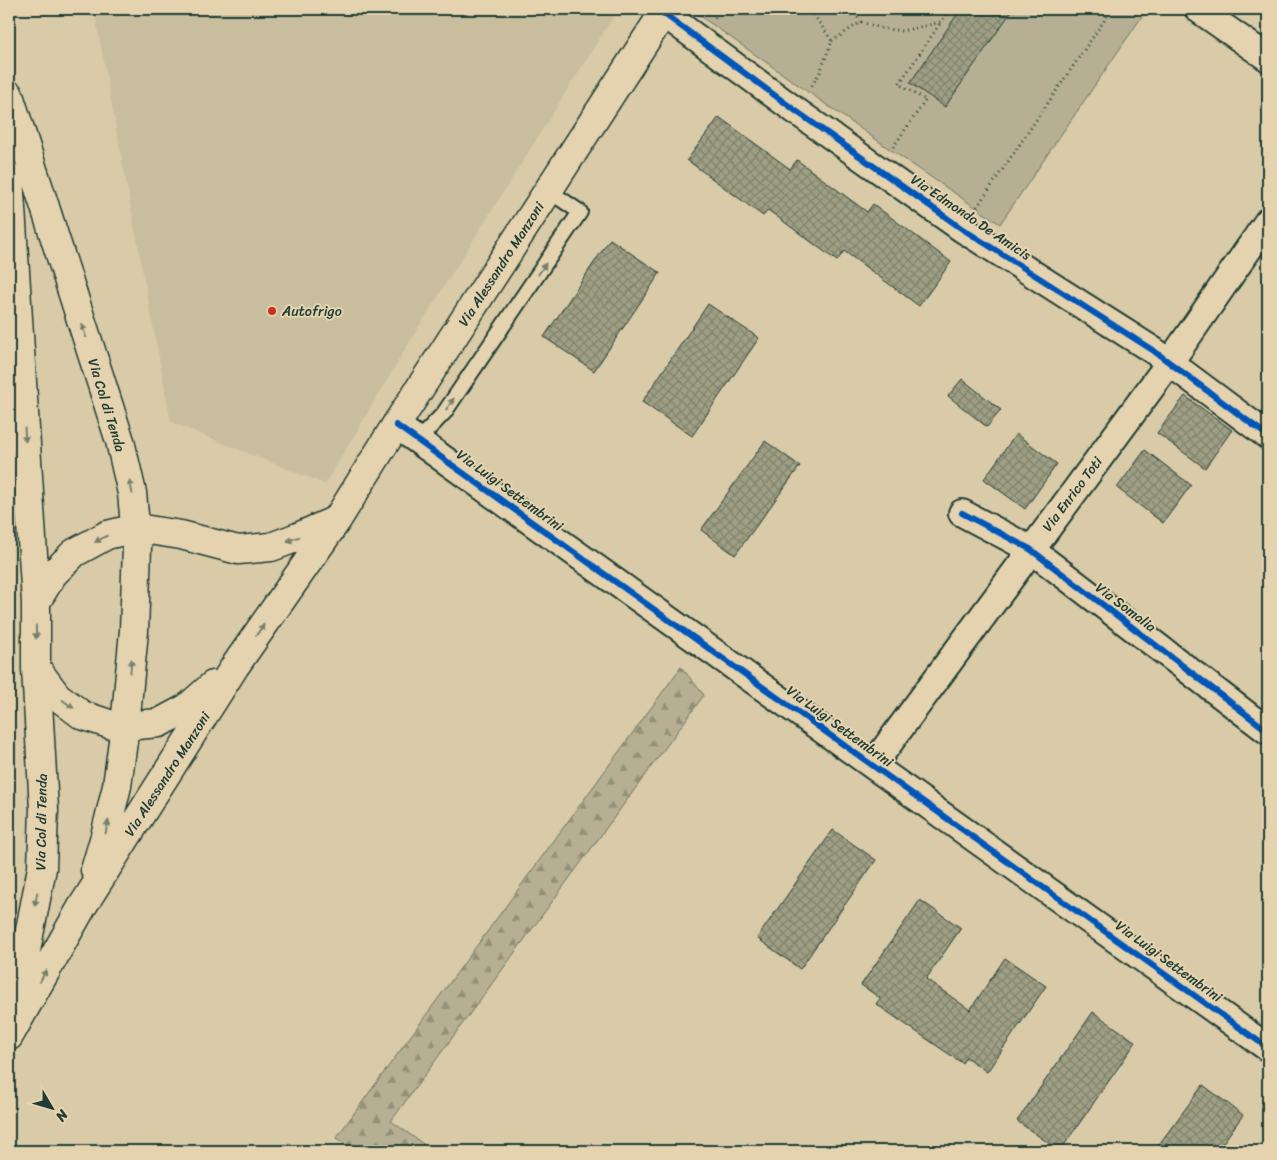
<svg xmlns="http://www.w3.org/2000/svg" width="1277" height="1160" font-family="Sriracha,sans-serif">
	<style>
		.built { fill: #c8bd9d }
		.forest { fill: url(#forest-firs); stroke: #6a7664 }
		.park { fill: #b6af93; stroke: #6a7664 }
		.building { fill: url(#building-cross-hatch); stroke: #1f3d34 }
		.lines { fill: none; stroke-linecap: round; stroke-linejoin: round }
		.lane-casing { stroke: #1f3d34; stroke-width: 18 }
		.street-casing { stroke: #1f3d34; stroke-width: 30 }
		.secondary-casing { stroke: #1f3d34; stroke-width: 31 }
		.path { stroke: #1f3d34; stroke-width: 3; stroke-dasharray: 1 4; stroke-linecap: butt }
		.lane { stroke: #e5d3b0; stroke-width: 14 }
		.street { stroke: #e5d3b0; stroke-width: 26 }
		.secondary { stroke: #e5d3b0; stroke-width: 28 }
		.cycleway-casing { stroke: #e5d3b0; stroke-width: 9 }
		.cycleway { stroke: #0057b8; stroke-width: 6 }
		.oneway { fill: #78806c }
		.poi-dot { fill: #c8321e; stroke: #e5d3b0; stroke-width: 2 }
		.labels { text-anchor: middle; stroke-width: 4; stroke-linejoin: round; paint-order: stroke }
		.street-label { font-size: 14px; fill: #1f3d34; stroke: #e5d3b0 }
		.poi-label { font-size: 14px; fill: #1f3d34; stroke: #e5d3b0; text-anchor: start }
	</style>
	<defs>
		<pattern id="forest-firs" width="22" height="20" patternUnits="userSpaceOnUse" patternTransform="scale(1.25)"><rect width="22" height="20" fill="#b6af93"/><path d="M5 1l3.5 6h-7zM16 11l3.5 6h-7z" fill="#939079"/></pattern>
		<pattern id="building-cross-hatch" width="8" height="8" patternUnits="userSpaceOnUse" patternTransform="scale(1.25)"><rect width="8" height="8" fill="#9f9f84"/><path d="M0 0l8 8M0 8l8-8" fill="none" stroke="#81836d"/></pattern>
	</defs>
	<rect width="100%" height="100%" fill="#d9caa8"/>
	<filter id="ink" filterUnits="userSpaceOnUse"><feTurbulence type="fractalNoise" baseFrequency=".02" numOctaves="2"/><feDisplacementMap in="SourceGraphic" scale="10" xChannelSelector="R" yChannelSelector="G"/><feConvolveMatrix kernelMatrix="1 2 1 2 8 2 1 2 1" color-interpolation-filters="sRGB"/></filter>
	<g filter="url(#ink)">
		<!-- built -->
		<path class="built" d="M 94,9 L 618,9 L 416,331 L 325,484 L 171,422 Z"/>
		<!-- forest -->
		<path class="forest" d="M 681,667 L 704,695 L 391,1121 L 433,1151 L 354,1151 L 336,1138 Z"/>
		<!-- park -->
		<path class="park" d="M 694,9 L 1147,9 L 1000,224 L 891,150 L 693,11 Z"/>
		<!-- building -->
		<path class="building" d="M 961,9 L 1013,9 L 945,107 L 910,83 Z
			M 719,117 L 790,169 L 797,160 L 867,212 L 873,204 L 951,262 L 919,306 L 844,251 L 837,261 L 768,210 L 763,216 L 687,160 Z
			M 610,239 L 660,273 L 594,371 L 544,337 Z
			M 708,304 L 759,338 L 692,436 L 642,402 Z
			M 962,379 L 1001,410 L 987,427 L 948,396 Z
			M 1185,396 L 1232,430 L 1205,468 L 1157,433 Z
			M 1016,434 L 1057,464 L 1025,509 L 984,479 Z
			M 765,441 L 800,466 L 735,555 L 701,530 Z
			M 1145,450 L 1191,485 L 1163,523 L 1117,488 Z
			M 833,830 L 876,860 L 800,969 L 757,938 Z
			M 920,900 L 961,928 L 926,979 L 970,1010 L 1005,958 L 1046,986 L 987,1072 L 966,1057 L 962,1063 L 876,1004 L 880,998 L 861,985 Z
			M 1093,1012 L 1136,1042 L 1060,1151 L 1017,1121 Z
			M 1203,1085 L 1243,1115 L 1217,1151 L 1154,1151 Z"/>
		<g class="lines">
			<!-- lane casing -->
			<g class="lane-casing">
				<path id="lane" d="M 418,440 L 444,413 L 580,212 L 549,191"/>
			</g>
			<!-- street casing -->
			<g class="street-casing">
				<path id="street" d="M 1198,9 L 1268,58
					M 663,13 L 796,111 L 961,228 L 1154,351 L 1268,436
					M 396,425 L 1268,1048
					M 962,513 L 1030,549 L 1268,731
					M 873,765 L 1170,362 L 1268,221"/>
			</g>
			<!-- secondary casing -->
			<g class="secondary-casing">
				<path id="secondary" d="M 9,95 L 120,441 L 132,493 L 137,547 L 134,631 L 125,726 L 117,786 L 105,836 L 95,870
					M 9,177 L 36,602 L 36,668 L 44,809 L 42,868 L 14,1012
					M 36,602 L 53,574 L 74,553 L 107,535 L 136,528 L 181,535 L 238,550 L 271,547 L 298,537 L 336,520
					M 36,668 L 57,696 L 82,715 L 112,725 L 125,726 L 159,723 L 187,708 L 213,685
					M 9,1036 L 82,907 L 235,666 L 337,520 L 396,425 L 666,9"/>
			</g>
			<!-- path -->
			<path class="path" d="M 806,9 L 811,11 L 832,41 L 820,72 L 811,87
				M 852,9 L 861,22
				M 715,18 L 721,9
				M 832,41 L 861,22 L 880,28 L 902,31 L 941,22 L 950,9
				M 893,147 L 926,100 L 899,84 L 941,22
				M 977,207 L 1112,9"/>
			<!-- lane -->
			<use href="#lane" class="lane"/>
			<!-- street -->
			<use href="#street" class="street"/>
			<!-- secondary -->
			<use href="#secondary" class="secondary"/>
			<!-- cycleway casing -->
			<g class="cycleway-casing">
				<path id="cycleway" d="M 663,13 L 796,111 L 961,228 L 1154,351 L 1268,436
					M 396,425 L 1268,1048
					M 962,513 L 1030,549 L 1268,731"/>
			</g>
			<!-- cycleway -->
			<use href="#cycleway" class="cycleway"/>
		</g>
		<!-- one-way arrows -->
		<defs><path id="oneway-solid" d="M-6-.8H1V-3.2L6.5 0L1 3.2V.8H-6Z" transform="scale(1.25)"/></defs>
		<g class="oneway">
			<use href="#oneway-solid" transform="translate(542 269) rotate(-56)"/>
			<use href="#oneway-solid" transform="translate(84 331) rotate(-108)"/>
			<use href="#oneway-solid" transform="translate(450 404) rotate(-56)"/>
			<use href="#oneway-solid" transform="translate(25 435) rotate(86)"/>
			<use href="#oneway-solid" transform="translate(131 487) rotate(-102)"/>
			<use href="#oneway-solid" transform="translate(101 539) rotate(152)"/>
			<use href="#oneway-solid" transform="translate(293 539) rotate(159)"/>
			<use href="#oneway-solid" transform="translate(260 630) rotate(-55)"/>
			<use href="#oneway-solid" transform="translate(36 632) rotate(89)"/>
			<use href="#oneway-solid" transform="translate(131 666) rotate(-85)"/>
			<use href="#oneway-solid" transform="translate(68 704) rotate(36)"/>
			<use href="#oneway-solid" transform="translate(107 827) rotate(-77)"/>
			<use href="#oneway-solid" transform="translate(36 899) rotate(101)"/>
			<use href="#oneway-solid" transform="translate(43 976) rotate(-61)"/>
		</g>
	</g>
	<!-- markers -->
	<circle class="poi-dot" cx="272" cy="311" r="5"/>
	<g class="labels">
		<!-- street labels -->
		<g class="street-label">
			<text transform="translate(971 217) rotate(34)" y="5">Via Edmondo De Amicis</text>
			<text transform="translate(501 264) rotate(-57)" y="5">Via Alessandro Manzoni</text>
			<text transform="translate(107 405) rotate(73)" y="5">Via Col di Tenda</text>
			<text transform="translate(510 490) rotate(36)" y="5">Via Luigi Settembrini</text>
			<text transform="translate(1072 494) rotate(-53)" y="5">Via Enrico Toti</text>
			<text transform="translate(1126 607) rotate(37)" y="5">Via Somalia</text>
			<text transform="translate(840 726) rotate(36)" y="5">Via Luigi Settembrini</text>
			<text transform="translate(167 774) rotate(-57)" y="5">Via Alessandro Manzoni</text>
			<text transform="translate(41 822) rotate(-89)" y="5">Via Col di Tenda</text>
			<text transform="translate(1169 961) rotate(36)" y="5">Via Luigi Settembrini</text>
		</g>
		<!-- poi labels -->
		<g class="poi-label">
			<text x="282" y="316">Autofrigo</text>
		</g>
	</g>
	<!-- margin -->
	<rect width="1277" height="1160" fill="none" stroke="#e5d3b0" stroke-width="30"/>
	<rect x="15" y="15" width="1247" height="1130" fill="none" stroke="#1f3d34" stroke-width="2" filter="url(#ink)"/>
	<!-- north arrow -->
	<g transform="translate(52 1108) rotate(128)" stroke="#e5d3b0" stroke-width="4" paint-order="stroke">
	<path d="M0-4L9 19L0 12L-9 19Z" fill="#1f3d34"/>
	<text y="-8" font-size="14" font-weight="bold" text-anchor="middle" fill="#1f3d34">N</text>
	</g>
</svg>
